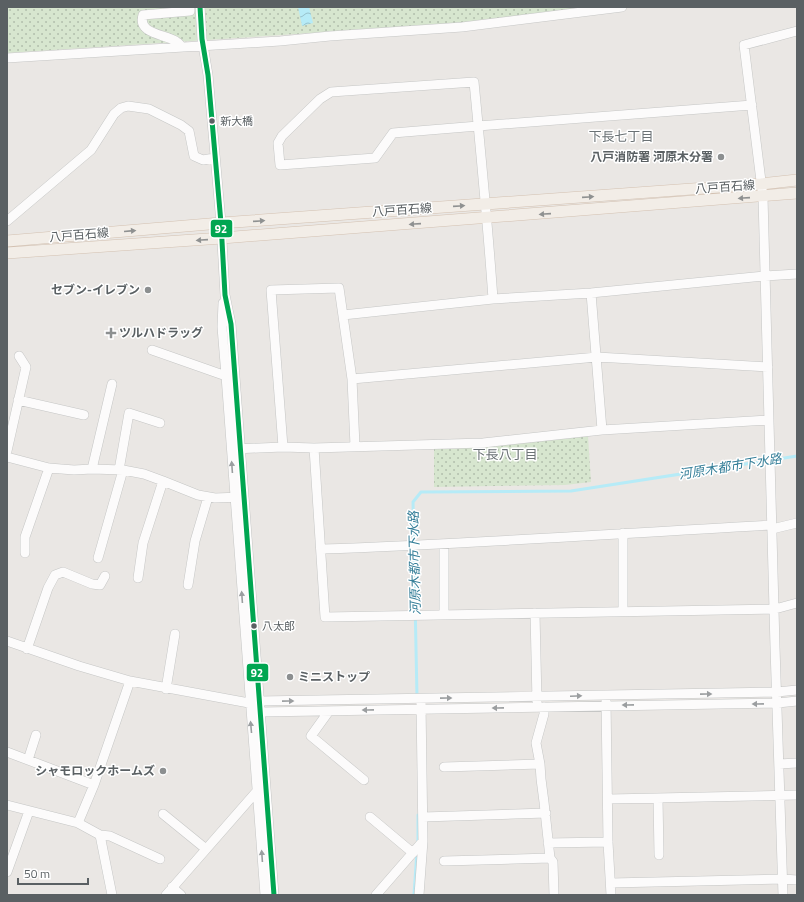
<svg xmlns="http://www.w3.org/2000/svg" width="804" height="902" font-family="'Titillium Web','Noto Sans JP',sans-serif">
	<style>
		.grass { fill: url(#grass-dots) }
		.water { fill: url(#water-waves) }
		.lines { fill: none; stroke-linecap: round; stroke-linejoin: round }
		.stream { stroke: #b6ebf7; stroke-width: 3 }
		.minor-casing { stroke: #c5c6c5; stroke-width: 10 }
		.major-casing { stroke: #d3c1b1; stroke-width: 12 }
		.minor { stroke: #fcfbfb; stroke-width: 9 }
		.major { stroke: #f2ede7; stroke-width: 11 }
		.bus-1-casing { stroke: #fff; stroke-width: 8 }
		.bus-1 { stroke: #00a651; stroke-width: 5 }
		.oneway { fill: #8f9191 }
		.oneway2 { fill: #9b9ea0 }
		.bus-dot { fill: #5a6063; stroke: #fff; stroke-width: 1.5 }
		.poi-dot { fill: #8c8f90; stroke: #fff; stroke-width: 1.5 }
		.labels { text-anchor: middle; stroke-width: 3; stroke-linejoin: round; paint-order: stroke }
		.bus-label { font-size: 11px; fill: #5a6063; stroke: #fff; text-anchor: start }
		.poi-label { font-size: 12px; font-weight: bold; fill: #5a6063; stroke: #fff; text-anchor: end }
		.street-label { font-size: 12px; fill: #5a6063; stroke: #fff }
		.neighbourhood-label { font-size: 13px; fill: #6b7275; stroke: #fff }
		.water-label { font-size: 13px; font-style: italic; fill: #347e98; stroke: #fff }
		.line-badge { stroke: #fff; stroke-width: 1.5 }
		.badge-label { font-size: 11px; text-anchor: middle; font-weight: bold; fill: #fff }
	</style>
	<defs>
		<pattern id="grass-dots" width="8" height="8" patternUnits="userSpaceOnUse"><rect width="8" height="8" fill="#d7e6cf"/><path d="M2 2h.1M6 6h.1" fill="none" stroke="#b1beac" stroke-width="1.8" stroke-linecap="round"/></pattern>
		<pattern id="water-waves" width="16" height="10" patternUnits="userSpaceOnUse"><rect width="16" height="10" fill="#b6ebf7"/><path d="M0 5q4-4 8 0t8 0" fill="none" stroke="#97c2cc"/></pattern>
	</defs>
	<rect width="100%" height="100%" fill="#eae7e4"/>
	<!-- grass -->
	<path class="grass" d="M 7,7 L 588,7 L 451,24 L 7,53 Z
		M 588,436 L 591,482 L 565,485 L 434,487 L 434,449 L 488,447 Z"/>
	<!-- water -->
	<path class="water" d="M 298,7 L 309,7 L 313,23 L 302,26 Z"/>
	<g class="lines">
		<!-- stream -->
		<path class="stream" d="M 417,697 L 413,502 L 421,492 L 571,491 L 797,456
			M 418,843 L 418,815
			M 414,895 L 417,851"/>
		<!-- minor casing -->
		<g class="minor-casing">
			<path id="minor" d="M 200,7 L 202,39 L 208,75 L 221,223 L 225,295 L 231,324 L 274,895
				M 182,47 C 180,45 179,43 177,42 C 167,34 137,35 143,15 L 190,11 L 190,7
				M 7,58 L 280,41 L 330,36 L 462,27 L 622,7
				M 7,221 L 91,150 L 114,114 L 121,108 L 128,106 L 149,109 L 181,125 L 189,131 L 194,156 L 203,160 L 214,158
				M 591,293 L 602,430
				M 493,299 C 488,227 481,155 474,82 L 331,92 L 320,99 L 282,136 L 278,143 L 280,165 L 375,158 L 393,133 L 478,126 L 752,105
				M 223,303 L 222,327 L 226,376 L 265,895
				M 343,315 L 493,299 L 591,293 L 765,276 L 797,274
				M 152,350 L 226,376
				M 352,379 L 597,357 L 768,367
				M 18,400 L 84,415
				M 283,447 L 271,290 L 339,288 L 352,379 L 355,446
				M 314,448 L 325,617 L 775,609 L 797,603
				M 234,449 L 283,447 L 314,448 L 483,443 L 602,430 L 769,420
				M 7,451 L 26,367 L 19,356
				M 7,457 L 49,468 L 74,470 L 92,469 L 123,470 L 144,474 L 163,481 L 198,495 L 215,498 L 241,497
				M 92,469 L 112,384
				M 119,470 L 129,413 L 160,423
				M 772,529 L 797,523
				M 623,533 L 623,611
				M 444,545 L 444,614
				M 322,549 C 472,544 622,533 772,525
				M 25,553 L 25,537 L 49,468
				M 98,558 L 123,470
				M 138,578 L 143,543 L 163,481
				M 188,585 L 195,541 L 208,497
				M 535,613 L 537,702
				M 7,641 L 79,666 L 130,681 L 249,703 L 259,701 L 777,692 L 797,690
				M 27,649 L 48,588 L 55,575 L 63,572 L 92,584 L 100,585 L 105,576
				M 166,689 L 175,634
				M 606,700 L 608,842 L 611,895
				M 544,707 L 544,714 L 536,743 L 540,764 L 541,779 L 544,802 L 550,858 L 553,862 L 554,895
				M 257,709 L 261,712 L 778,703 L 797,701
				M 329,711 L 311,736 L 364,780
				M 7,752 L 94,785
				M 28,760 L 36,735
				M 779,764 L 797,763
				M 444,767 L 540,764
				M 658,798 L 659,855
				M 609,799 L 797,795
				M 7,805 L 78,823 L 94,785 L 130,681
				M 163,814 L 206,849
				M 370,817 L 413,853
				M 423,817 L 546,813
				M 78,823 L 100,835 L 112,895
				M 100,835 L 110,836 L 160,859
				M 548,843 L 608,842
				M 444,861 L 550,858
				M 7,872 L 29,811
				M 611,883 L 783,879 L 797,880
				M 172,887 L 181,895
				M 166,895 L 257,791
				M 376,895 L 423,841
				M 419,895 L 423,841 L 421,704
				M 783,895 L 775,647 L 763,197 L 744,45 L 797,31"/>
		</g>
		<!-- major casing -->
		<g class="major-casing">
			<path id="major" d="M 7,241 L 221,223 L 761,184 L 797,180
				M 7,253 L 222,238 L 797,193"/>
		</g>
		<!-- minor -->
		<use href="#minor" class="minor"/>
		<!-- major -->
		<use href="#major" class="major"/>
		<!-- bus-1 casing -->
		<g class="bus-1-casing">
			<path id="bus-1" d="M 200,7 L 202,39 L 208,75 L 221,223 L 225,295 L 231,324 L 274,895"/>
		</g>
		<!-- bus-1 -->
		<use href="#bus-1" class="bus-1"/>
	</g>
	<!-- one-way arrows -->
	<defs><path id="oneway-solid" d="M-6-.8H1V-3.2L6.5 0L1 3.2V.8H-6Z"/></defs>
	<g class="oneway">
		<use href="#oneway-solid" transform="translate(588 197) rotate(-4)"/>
		<use href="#oneway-solid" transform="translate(744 198) rotate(176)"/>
		<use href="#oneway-solid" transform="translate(459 206) rotate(-4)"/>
		<use href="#oneway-solid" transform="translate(545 214) rotate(176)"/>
		<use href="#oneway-solid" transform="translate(259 221) rotate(-4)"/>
		<use href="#oneway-solid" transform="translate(415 224) rotate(176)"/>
		<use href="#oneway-solid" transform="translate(130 231) rotate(-5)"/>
		<use href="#oneway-solid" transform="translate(202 240) rotate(176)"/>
	</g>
	<g class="oneway2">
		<use href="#oneway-solid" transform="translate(232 467) rotate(-94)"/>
		<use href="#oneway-solid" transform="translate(242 597) rotate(-94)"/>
		<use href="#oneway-solid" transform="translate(706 694) rotate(-1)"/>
		<use href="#oneway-solid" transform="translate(576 696) rotate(-2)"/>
		<use href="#oneway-solid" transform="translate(446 698) rotate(-1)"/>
		<use href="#oneway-solid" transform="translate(288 701) rotate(-1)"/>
		<use href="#oneway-solid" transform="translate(758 704) rotate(179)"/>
		<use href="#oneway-solid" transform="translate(628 705) rotate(179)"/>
		<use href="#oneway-solid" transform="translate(498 708) rotate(179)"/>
		<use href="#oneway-solid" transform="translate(368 710) rotate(179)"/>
		<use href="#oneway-solid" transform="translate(251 727) rotate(-95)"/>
		<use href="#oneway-solid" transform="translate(262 856) rotate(-94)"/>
	</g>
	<!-- markers -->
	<g class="bus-dot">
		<circle cx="212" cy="121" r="3.5"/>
		<circle cx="254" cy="626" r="3.5"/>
	</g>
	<g class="poi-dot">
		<circle cx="721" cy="157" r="4"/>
		<circle cx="148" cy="290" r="4"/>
		<path d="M109 327h4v4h4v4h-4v4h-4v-4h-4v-4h4z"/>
		<circle cx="290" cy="677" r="4"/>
		<circle cx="163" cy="771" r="4"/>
	</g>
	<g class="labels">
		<!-- bus labels -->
		<g class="bus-label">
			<text x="220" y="125">新大橋</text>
			<text x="262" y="630">八太郎</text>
		</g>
		<!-- poi labels -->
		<g class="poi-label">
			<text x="713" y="161">八戸消防署 河原木分署</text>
			<text x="140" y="294">セブン-イレブン</text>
			<text x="119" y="337" text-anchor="start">ツルハドラッグ</text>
			<text x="298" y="681" text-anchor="start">ミニストップ</text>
			<text x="155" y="775">シャモロックホームズ</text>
		</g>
		<!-- street labels -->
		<g class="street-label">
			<text transform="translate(725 187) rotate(-4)" y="4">八戸百石線</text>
			<text transform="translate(402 210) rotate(-4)" y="4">八戸百石線</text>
			<text transform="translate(79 235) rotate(-5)" y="4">八戸百石線</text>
		</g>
		<!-- neighbourhood labels -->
		<g class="neighbourhood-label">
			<text x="621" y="141">下長七丁目</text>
			<text x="505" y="459">下長八丁目</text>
		</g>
		<!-- water labels -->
		<g class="water-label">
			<text transform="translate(730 466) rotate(-9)" y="5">河原木都市下水路</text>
			<text transform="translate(414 563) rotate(-91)" y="5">河原木都市下水路</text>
		</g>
	</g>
	<g class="line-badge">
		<rect x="210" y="219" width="23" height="19" rx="4" fill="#00a651"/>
		<rect x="246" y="663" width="23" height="19" rx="4" fill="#00a651"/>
	</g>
	<g class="badge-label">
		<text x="221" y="233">92</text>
		<text x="257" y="677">92</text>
	</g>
	<!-- border -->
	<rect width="804" height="902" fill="none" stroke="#5a6063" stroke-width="16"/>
	<!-- scale -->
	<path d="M18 878v6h70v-6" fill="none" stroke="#5a6063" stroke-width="2"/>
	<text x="24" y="878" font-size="12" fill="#5a6063" stroke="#ffffff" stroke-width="3" paint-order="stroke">50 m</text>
</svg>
